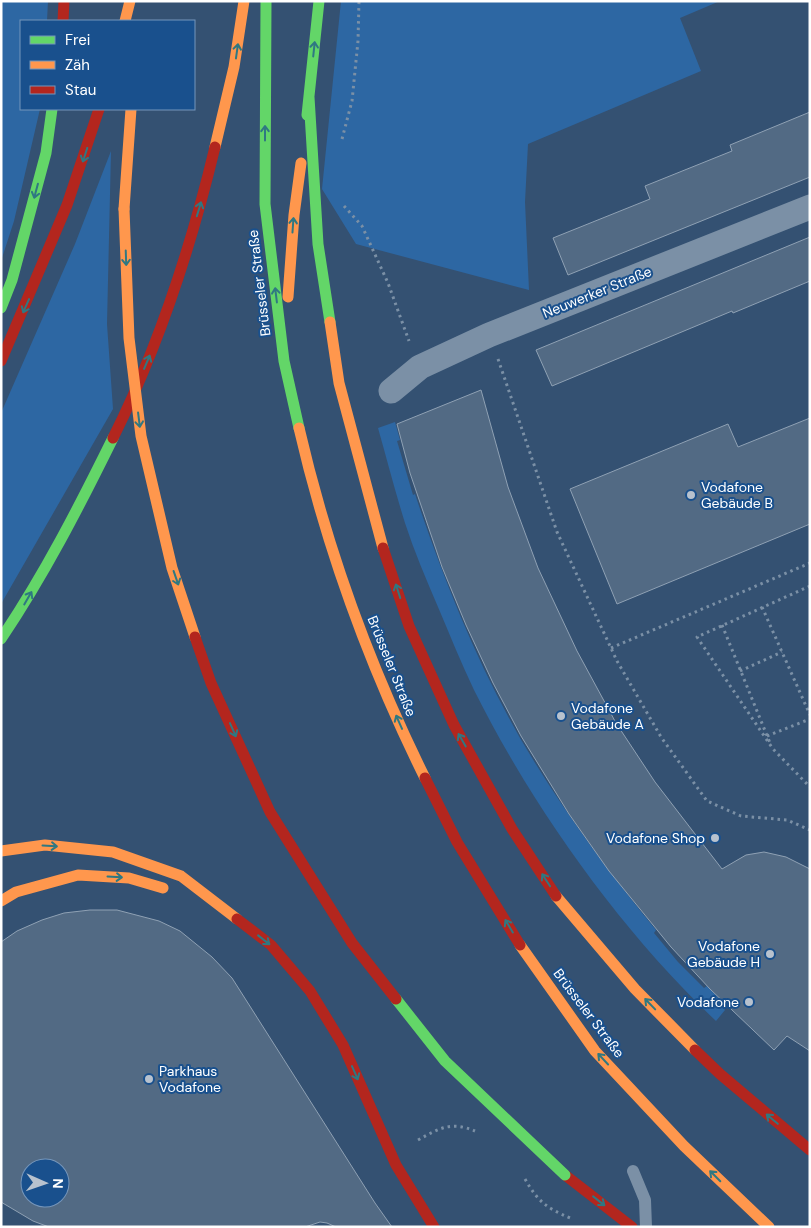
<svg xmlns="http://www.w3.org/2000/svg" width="811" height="1228" font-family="'DM Sans',sans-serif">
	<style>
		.green { fill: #2d67a3 }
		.building { fill: #526a84; stroke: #8fa1b4; fill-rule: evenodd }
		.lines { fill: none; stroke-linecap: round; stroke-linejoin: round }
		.path { stroke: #7b90a6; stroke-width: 3; stroke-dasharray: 2.5 4; stroke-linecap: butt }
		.lane { stroke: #7b90a6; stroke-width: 12 }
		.street { stroke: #7b90a6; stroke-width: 25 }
		.fast { stroke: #63d668; stroke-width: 11 }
		.slow { stroke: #ff974d; stroke-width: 11 }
		.jam { stroke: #b3261e; stroke-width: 11 }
		.fast-bridge { stroke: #63d668; stroke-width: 11 }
		.slow-bridge { stroke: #ff974d; stroke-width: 11 }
		.jam-bridge { stroke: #b3261e; stroke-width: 11 }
		.oneway { stroke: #2f7882 }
		.poi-dot { fill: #b8c2ce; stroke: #19508d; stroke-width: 2 }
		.labels { text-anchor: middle; stroke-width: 4; stroke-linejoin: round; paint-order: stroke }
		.street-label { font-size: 14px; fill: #fff; stroke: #19508d }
		.poi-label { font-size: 14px; fill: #fff; stroke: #19508d; text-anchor: start }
	</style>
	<rect width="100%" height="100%" fill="#345172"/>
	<!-- green -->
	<path class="green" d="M 1,1 L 48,1 L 47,21 L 21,21 L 21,109 L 40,109 L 14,221 L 1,261 Z
		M 341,1 L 720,1 L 680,18 L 701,71 L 528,144 L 525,202 L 529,290 L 356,244 L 322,189 Z
		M 111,151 L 107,324 L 113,409 L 1,604 L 1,413 L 75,244 Z
		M 395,422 L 400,440 L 397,441 L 413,495 L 415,494 C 443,578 476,661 520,738 C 560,806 606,869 656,930 L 654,933 L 678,962 L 704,988 L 707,986 L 724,1004 L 722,1007 L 725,1010 L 716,1021 C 620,930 533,808 474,690 C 461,663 450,635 438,607 C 426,579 414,551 405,523 C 395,491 387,460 378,428 Z"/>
	<!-- building -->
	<path class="building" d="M 810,112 L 810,177 L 568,275 L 553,238 L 650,199 L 645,186 L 732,151 L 730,145 Z
		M 810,237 L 810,281 L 733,313 L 732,311 L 552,386 L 536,350 Z
		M 481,390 L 508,487 L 538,568 L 577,651 L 616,723 L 655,782 L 722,869 L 746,855 L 764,852 L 786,857 L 810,869 L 810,1051 L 787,1036 L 774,1050 L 710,989 L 671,947 L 609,871 L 569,814 L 521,736 L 493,683 L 466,625 L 442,567 L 410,473 L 397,424 Z
		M 810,418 L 810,524 L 617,604 L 570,489 L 728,424 L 738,447 Z
		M 90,910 L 117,910 L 159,921 L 180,931 L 212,957 L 232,978 L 239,989 L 375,1203 L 392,1227 L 336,1227 L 327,1223 L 320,1222 L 305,1227 L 49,1227 L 33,1221 L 1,1202 L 1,942 L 17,931 L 42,920 L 64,913 ZM 30,1168 L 60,1168 L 60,1198 L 30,1198 Z"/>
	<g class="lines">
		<!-- path -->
		<path class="path" d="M 342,139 L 352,101 L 358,41 L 359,1
			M 344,206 L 362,226 L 388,283 L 409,341
			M 498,359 L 557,532 L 617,661 L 661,737 L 707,801 L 741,816 L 787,820 L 810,830
			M 810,586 L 697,637 L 773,749 L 810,787
			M 762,607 L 810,715
			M 722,625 L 770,743
			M 611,648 L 810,563
			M 740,671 L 782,652
			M 767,736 L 810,719
			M 418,1140 C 440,1128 451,1121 475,1131
			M 525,1179 C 538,1202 547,1208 570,1218"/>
		<!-- lane -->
		<path class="lane" d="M 633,1171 L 645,1200 L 646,1227"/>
		<!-- street -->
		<path class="street" d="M 391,391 L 420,367 L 489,335 L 810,207"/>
		<!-- fast -->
		<path class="fast" d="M 266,1 L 265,204 L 284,361 L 299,428
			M 309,97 L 318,244 L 330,322
			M 307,115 L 319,1
			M 1,308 L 12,280 L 46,153 L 52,109
			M 1,639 C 44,575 79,507 113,438"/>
		<!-- slow -->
		<path class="slow" d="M 125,21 L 130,1
			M 215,147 L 234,67 L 244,1
			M 124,209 L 131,109
			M 288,297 L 294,215 L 301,163
			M 330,322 L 339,383 L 383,548
			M 299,428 C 327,549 370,667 425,778
			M 1,851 L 45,845 L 113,852 L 181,876 L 237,919
			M 556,896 L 635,989 L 695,1050
			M 1,901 L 16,892 L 78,875 L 129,878 L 163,888
			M 520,945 L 595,1051 L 684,1146 L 769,1227"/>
		<!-- jam -->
		<path class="jam" d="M 63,21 L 64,1
			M 1,361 L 67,205 L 99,109
			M 113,438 C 159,346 191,247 215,147
			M 383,548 L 409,626 L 454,725 L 512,829 L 556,896
			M 425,778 L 457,842 L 520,945
			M 237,919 L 271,945 L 310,991 L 343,1045 L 396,1165 L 434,1227
			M 695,1050 L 720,1074 L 810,1150
			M 565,1175 L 632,1227"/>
		<!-- fast-bridge -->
		<path class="fast-bridge" d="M 396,999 L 445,1061 L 565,1175"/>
		<!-- slow-bridge -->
		<path class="slow-bridge" d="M 124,209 L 129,338 L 141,436 L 172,568 L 195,637"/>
		<!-- jam-bridge -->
		<path class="jam-bridge" d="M 195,637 L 211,683 L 270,812 L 352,943 L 396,999"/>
	</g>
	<!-- one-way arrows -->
	<defs><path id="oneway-shaft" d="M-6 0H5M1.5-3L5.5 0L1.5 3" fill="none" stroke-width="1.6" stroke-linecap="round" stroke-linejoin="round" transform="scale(1.25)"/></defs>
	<g class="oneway">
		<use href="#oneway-shaft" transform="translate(314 49) rotate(-84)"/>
		<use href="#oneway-shaft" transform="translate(237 51) rotate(-82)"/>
		<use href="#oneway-shaft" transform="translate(265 133) rotate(-90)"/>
		<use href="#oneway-shaft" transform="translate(85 155) rotate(108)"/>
		<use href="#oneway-shaft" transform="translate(36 191) rotate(105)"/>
		<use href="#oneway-shaft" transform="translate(199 209) rotate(-73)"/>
		<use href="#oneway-shaft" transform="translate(293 225) rotate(-86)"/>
		<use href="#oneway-shaft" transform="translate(126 258) rotate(88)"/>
		<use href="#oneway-shaft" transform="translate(276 295) rotate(-97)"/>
		<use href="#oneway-shaft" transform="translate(26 306) rotate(114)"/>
		<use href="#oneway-shaft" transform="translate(147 362) rotate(-67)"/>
		<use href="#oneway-shaft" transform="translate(139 420) rotate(83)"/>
		<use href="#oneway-shaft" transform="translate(176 578) rotate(71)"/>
		<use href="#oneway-shaft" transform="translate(398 591) rotate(-108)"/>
		<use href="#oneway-shaft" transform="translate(28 598) rotate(-60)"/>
		<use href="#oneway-shaft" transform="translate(399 722) rotate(-114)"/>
		<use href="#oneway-shaft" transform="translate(233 730) rotate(66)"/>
		<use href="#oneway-shaft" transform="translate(462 740) rotate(-120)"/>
		<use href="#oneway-shaft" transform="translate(50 846) rotate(3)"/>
		<use href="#oneway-shaft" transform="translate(115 877) rotate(3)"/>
		<use href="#oneway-shaft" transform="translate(546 880) rotate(-123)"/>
		<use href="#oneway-shaft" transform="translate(509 926) rotate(-121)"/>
		<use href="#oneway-shaft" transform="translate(264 940) rotate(38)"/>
		<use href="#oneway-shaft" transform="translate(650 1004) rotate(-134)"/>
		<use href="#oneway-shaft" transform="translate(603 1059) rotate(-133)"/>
		<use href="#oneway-shaft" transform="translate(355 1073) rotate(66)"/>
		<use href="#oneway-shaft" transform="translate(772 1119) rotate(-140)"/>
		<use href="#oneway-shaft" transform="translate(715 1176) rotate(-135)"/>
		<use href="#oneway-shaft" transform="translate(599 1201) rotate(38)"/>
	</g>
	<!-- markers -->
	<g class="poi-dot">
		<circle cx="691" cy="495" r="5"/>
		<circle cx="561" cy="716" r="5"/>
		<circle cx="715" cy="838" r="5"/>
		<circle cx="770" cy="954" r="5"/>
		<circle cx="749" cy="1002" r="5"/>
		<circle cx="149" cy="1079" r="5"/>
	</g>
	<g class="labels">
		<!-- street labels -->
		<g class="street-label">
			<text transform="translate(259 283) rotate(-97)" y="5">Brüsseler Straße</text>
			<text transform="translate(597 292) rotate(-22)" y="5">Neuwerker Straße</text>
			<text transform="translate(392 666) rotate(68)" y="5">Brüsseler Straße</text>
			<text transform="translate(589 1013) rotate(53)" y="5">Brüsseler Straße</text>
		</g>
		<!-- poi labels -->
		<g class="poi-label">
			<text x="701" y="492">Vodafone<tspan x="701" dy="16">Gebäude B</tspan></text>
			<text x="571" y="713">Vodafone<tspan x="571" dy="16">Gebäude A</tspan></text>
			<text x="705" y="843" text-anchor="end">Vodafone Shop</text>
			<text x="760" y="951" text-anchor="end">Vodafone<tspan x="760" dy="16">Gebäude H</tspan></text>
			<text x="739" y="1007" text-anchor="end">Vodafone</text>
			<text x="159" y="1076">Parkhaus<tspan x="159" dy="16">Vodafone</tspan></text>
		</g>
	</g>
	<!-- border -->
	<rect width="811" height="1228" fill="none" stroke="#ffffff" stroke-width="5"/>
	<!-- legend -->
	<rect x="20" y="20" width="175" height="90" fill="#19508d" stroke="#7596bb"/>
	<rect x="30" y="36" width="25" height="8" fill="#63d668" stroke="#7596bb"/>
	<text x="65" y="45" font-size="15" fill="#ffffff">Frei</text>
	<rect x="30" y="61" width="25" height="8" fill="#ff974d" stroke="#7596bb"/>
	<text x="65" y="70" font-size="15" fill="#ffffff">Zäh</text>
	<rect x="30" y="86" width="25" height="8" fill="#b3261e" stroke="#7596bb"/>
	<text x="65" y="95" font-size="15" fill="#ffffff">Stau</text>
	<!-- north arrow -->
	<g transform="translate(45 1183) rotate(92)"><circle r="24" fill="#19508d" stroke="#7596bb"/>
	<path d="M0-4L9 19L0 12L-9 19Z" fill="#b8c2ce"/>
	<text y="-8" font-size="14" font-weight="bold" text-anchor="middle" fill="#ffffff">N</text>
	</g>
</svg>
